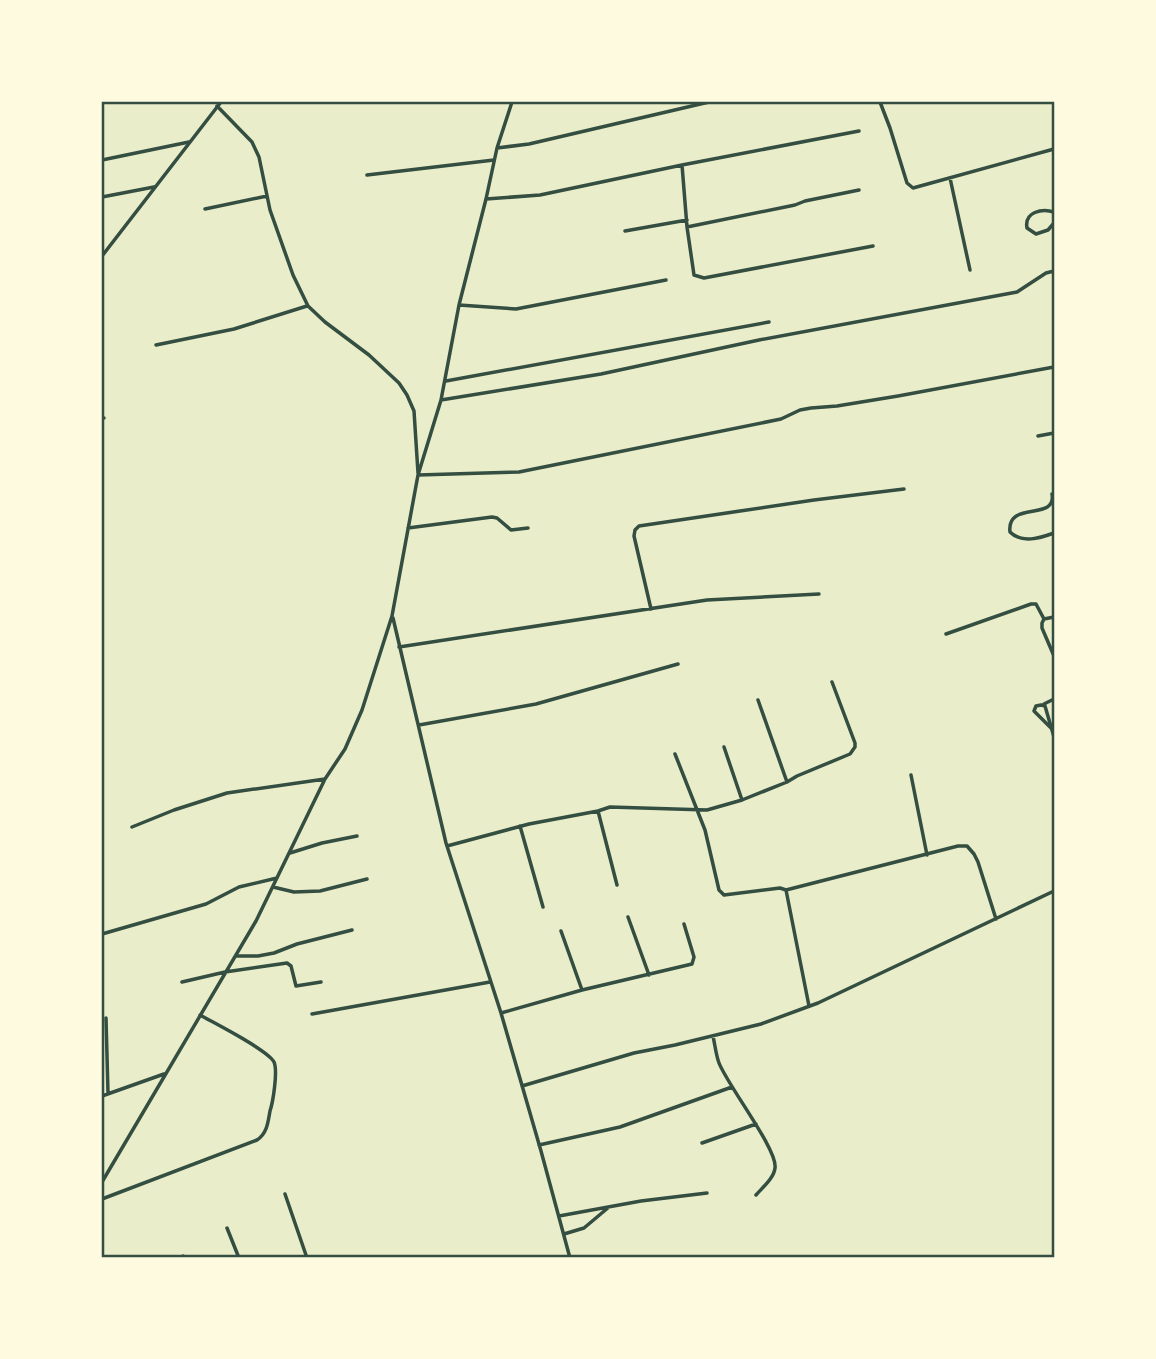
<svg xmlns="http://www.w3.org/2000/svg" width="1156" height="1359" font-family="'Source Serif 4',serif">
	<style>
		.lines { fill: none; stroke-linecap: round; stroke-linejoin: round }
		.minor { stroke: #344e41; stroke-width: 3.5 }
		.tertiary { stroke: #344e41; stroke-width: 3.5 }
		.neatline { fill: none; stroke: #344e41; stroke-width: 2.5 }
	</style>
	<rect width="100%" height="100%" fill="#e9edc9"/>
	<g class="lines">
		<!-- minor -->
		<path class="minor" d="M 880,102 L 890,128 L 907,183 L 913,188 L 1054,149
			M 217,106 L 252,142 L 259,157 L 270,210 L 293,275 L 308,306 L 325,322 L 369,355 L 399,383 L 407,395 L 414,411 L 418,473
			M 497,148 L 529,144 L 709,102
			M 102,160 L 189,142
			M 682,165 L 687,227 L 694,275 L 704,278 L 873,246
			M 367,175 L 494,160
			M 950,178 L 970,270
			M 102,197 L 154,187
			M 486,199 L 540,195 L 682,165 L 859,131
			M 205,209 L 267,196
			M 1054,212 C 1042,208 1024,212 1027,228 L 1036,234 L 1048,230 L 1054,223
			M 687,227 L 795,205 L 805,201 L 859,190
			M 625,231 L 687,220
			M 459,305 L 516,309 L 666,280
			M 156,345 L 234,329 L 307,306
			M 446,381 L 769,322
			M 441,400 L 601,374 L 759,340 L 1017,292 L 1046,273 L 1054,271
			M 102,418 L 104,418
			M 1038,436 L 1054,433
			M 418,475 L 519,472 L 781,419 L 800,410 L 811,408 L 837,406 L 898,396 L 1054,367
			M 1052,494 C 1057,522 1006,500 1010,532 C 1022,544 1040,538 1054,533
			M 408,528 L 492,517 L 497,518 L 511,530 L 528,528
			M 651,609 L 634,536 L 635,530 L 639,526 L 814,500 L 904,489
			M 393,618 L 446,843 L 501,1013 L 541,1151 L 570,1258
			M 1044,619 L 1042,623 L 1042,628 L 1054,656
			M 946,634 L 1031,604 L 1036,604 L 1044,619 L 1054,617
			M 399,647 L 707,600 L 819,594
			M 758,700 L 787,782
			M 1044,704 L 1054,699
			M 419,725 L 536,704 L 678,664
			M 1052,729 L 1034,711 L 1036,706 L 1041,705 L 1045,706 L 1054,737
			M 724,747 L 742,800
			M 675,754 L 705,830 L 719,890 L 724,895 L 780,888 L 786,890 L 809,1006
			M 911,775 L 927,855
			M 598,811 L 617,885
			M 520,826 L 543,907
			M 132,827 L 174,810 L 227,793 L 325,779
			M 447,846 L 529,824 L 598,811 L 610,807 L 707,810 L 742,800 L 787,782 L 797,776 L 850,754 L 855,747 L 855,743 L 832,682
			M 290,853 L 322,843 L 357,836
			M 273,887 L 294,892 L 320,891 L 367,879
			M 786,890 L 958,846 L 967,846 L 974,854 L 978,862 L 996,919
			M 628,917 L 649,975
			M 561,931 L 582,990
			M 102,934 L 206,904 L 239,887 L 277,878
			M 237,956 L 258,956 L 274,953 L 297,944 L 352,930
			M 182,982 L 225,972 L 287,963 L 291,966 L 296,986 L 321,982
			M 501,1013 L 582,990 L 692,964 L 694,957 L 684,924
			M 312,1014 L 490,982
			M 106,1018 L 108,1093
			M 713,1036 C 715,1045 716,1055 719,1063 C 728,1086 778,1150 775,1168 C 774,1178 763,1187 756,1195
			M 522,1086 L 634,1053 L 675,1045 L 761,1024 L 818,1003 L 1054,891
			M 102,1096 L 164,1074
			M 702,1143 L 756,1124
			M 539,1145 L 620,1127 L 732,1087
			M 102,1182 L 256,921 L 325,779 L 345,749 L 362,710 L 392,616 L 418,475 L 441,400 L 459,305 L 486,199 L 497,148 L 512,102
			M 285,1194 L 307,1258
			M 102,1199 L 257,1140 C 267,1134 268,1122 270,1111 C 273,1102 278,1071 274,1062 C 268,1050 214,1023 200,1015
			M 559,1216 L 641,1201 L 707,1193
			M 227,1228 L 239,1258
			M 564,1234 L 584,1228 L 609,1207
			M 183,1256 L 183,1258"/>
		<!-- tertiary -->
		<path class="tertiary" d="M 102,256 L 221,102"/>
	</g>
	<!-- border -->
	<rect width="1156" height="1359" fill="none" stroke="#fefae0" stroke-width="206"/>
	<rect x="103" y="103" width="950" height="1153" class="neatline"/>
</svg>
